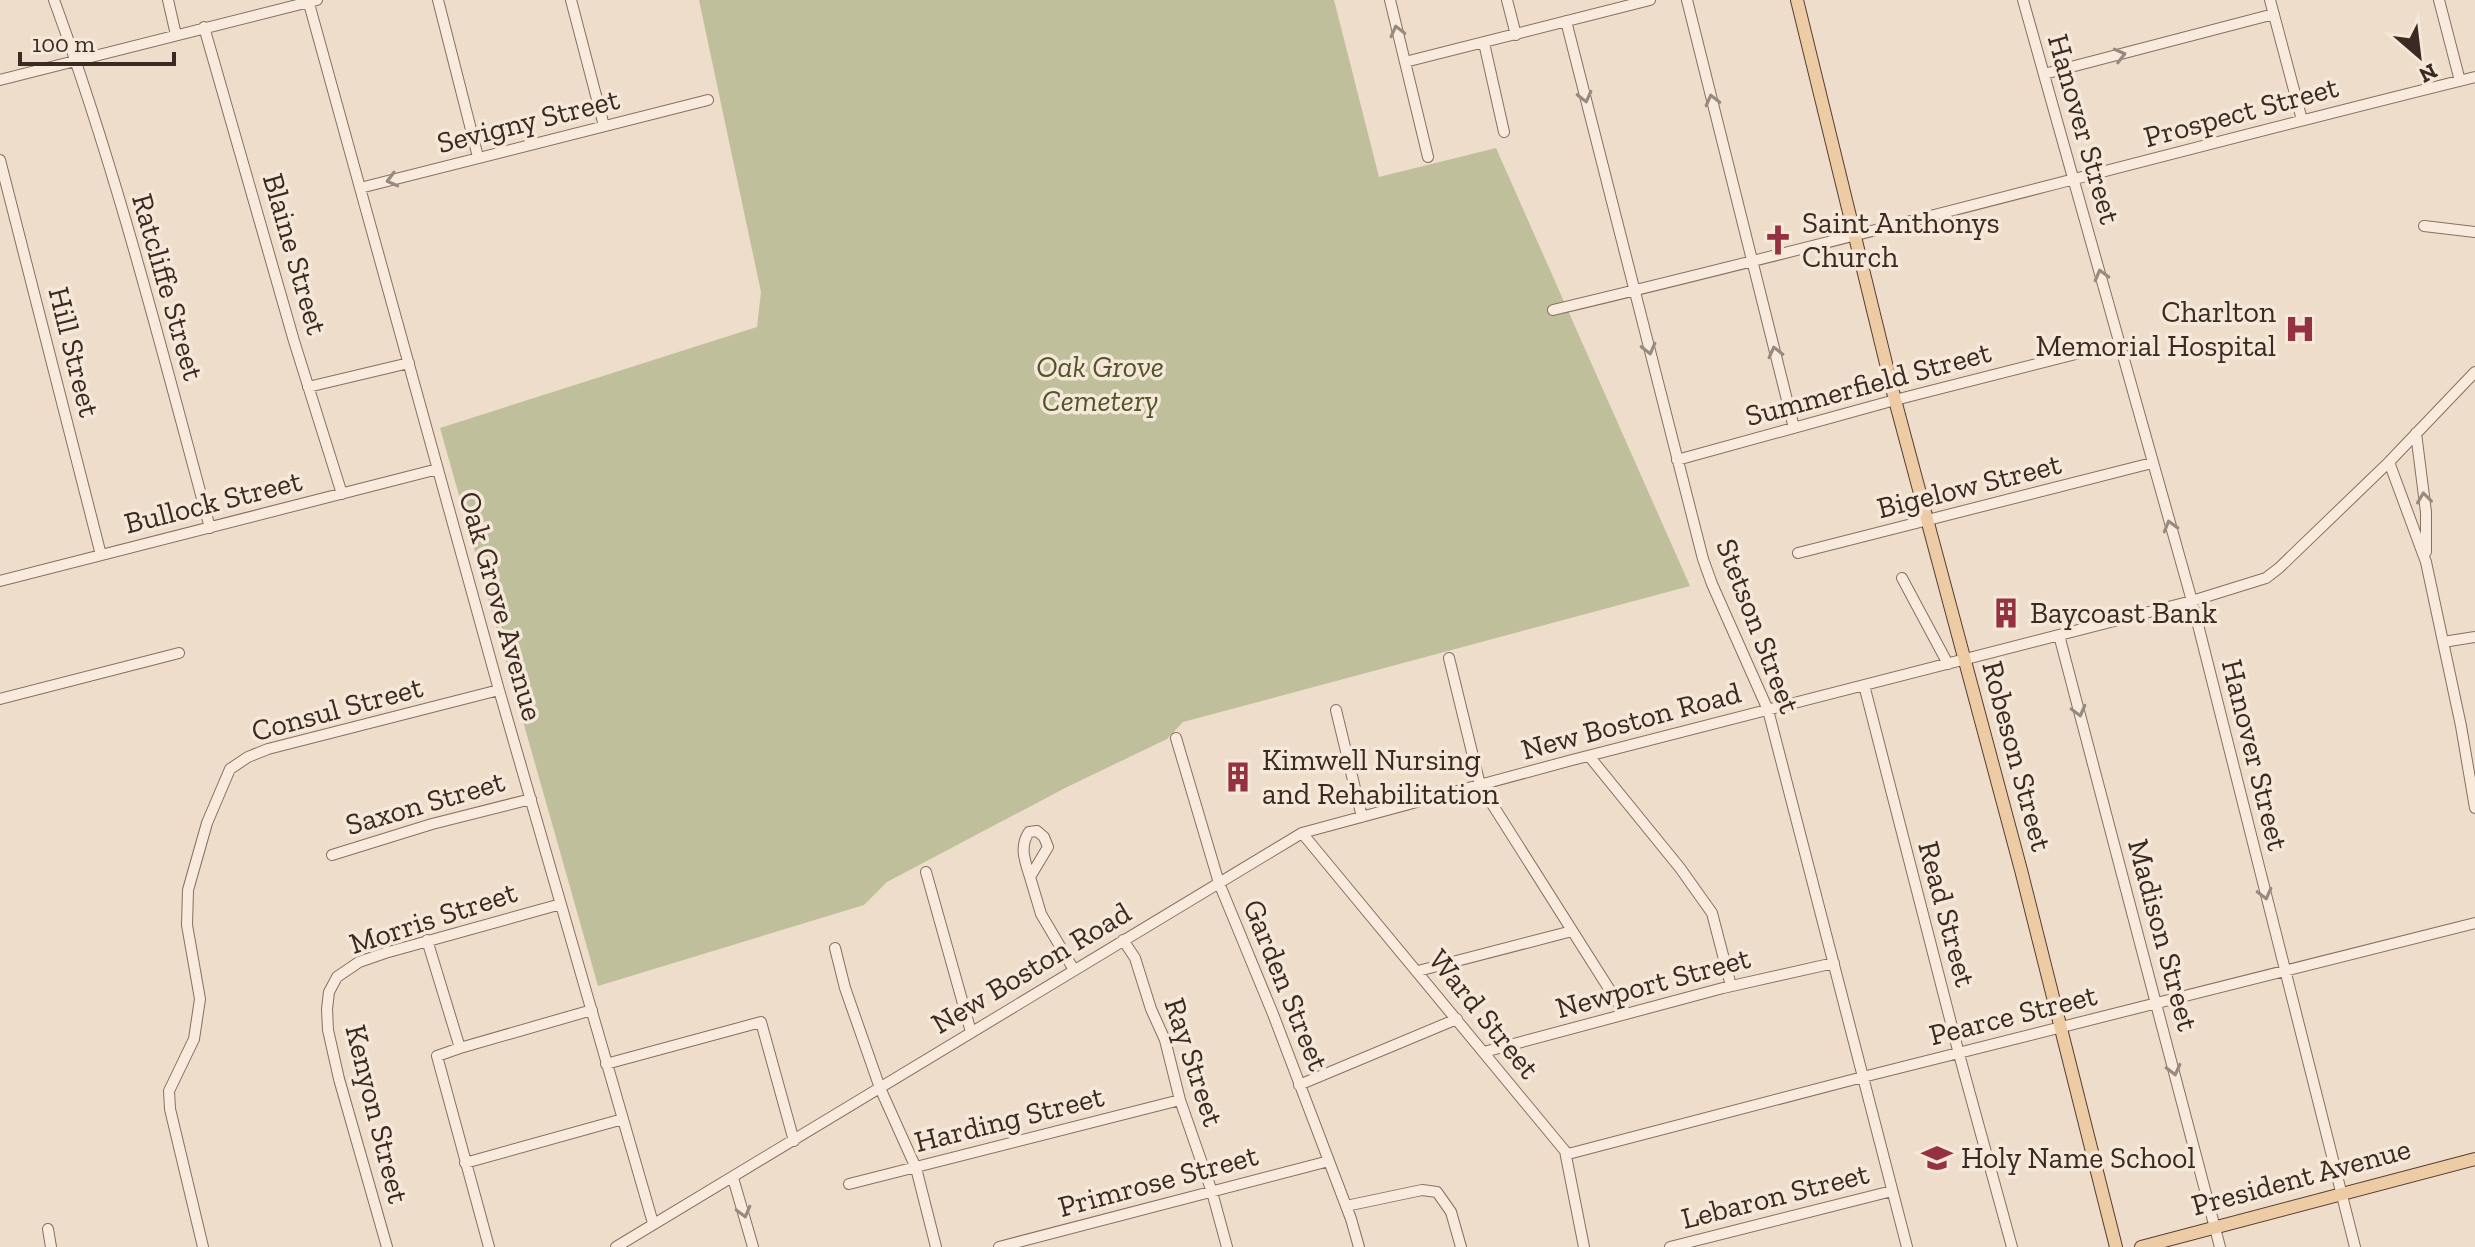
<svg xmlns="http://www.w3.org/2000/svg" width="2475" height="1247" font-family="'Zilla Slab',serif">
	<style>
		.cemetery { fill: #c0bf9c }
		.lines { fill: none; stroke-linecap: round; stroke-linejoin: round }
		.minor-casing { stroke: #896f5f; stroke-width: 12 }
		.major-casing { stroke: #573e33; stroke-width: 14 }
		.minor { stroke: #f8ebdd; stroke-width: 10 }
		.major { stroke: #edcba5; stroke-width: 12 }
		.oneway { stroke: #998a80 }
		.labels { text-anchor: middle; stroke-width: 7; stroke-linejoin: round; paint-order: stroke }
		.street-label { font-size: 30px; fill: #3a2a22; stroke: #f5e8d9 }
		.poi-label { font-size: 30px; fill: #3a2a22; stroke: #f5e8d9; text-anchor: start }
		.park-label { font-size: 30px; font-style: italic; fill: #515529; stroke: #f5e8d9 }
	</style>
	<rect width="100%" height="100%" fill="#edddca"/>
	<!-- cemetery -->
	<path class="cemetery" d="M 699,0 L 1334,0 L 1379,177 L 1496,148 L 1690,586 L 1183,722 L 1167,739 L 1065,788 L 887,882 L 864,905 L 598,986 L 440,428 L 757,327 L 761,292 Z"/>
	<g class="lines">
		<!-- minor casing -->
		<g class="minor-casing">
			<path id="minor" d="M 54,0 C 117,172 162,351 210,528
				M 168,0 L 176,35
				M 308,0 L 499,690 L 653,1223
				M 438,0 L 478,157
				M 571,0 L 604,126
				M 1390,0 L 1428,157
				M 1507,0 L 1516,35
				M 1687,0 L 1794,428
				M 2023,0 L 2192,601 L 2355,1247
				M 2270,0 L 2302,120
				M 2439,0 L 2460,81
				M 1566,21 L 1703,559 L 1712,584 L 1768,710 L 1907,1247
				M 204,27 L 294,341 L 342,494
				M 1484,43 L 1504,132
				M 1405,62 L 1650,0
				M 2044,74 L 2274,14
				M 0,80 L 317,0
				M 0,160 L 101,555
				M 360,188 L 708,100
				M 2424,226 L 2475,232
				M 1553,310 C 1861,237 2167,153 2475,77
				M 308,387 L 409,363
				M 2416,433 L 2426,512 L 2426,552
				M 1677,460 L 1895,400 L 2119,343
				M 2389,462 L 2426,562 L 2461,726 L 2475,808
				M 1798,553 L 2152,463
				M 1902,578 L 1948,664
				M 0,581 L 438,469
				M 2059,635 L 2220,1247
				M 2443,642 L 2475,637
				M 1449,658 L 1480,785 L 1625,1014
				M 1864,685 L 1959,1054 L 2012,1247
				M 0,699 L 179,653
				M 1336,710 L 1362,817
				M 1176,738 L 1219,883 L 1273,1014 L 1351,1219 L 1359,1247
				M 1589,756 L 1680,868 L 1712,913 L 1731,986
				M 1037,831 L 1044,837 L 1048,847 L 1030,877 C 1025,861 1019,847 1029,832 Z
				M 1302,833 L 1565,1151 L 1584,1247
				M 332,855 L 432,824 L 531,799
				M 926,872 L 971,1032
				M 1030,877 L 1041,914 L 1074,970
				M 427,940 L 460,1048
				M 1123,940 L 1135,958 L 1151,1009 L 1165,1040 L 1180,1100 L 1212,1192 L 1227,1247
				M 835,948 L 845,988 L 880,1088 L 916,1168 L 936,1247
				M 1418,971 L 1572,931
				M 1484,1052 L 1723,988 L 1834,963
				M 606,1064 L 761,1022 L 794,1141
				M 1299,1085 L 1457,1019
				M 1565,1151 L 1568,1154 L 1863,1077 L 2475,923
				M 465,1163 L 623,1119
				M 733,1178 L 753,1247
				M 849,1184 L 1180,1100
				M 1346,1206 L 1422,1190 L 1437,1192 L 1451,1212 L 1461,1247
				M 48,1229 L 51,1247
				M 203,1247 L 170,1109 L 169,1091 L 194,1039 L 200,999 L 187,925 L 188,890 L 207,823 L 230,769 L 248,757 L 268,749 L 499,690
				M 387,1247 L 339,1079 L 328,1030 L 327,1009 L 329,992 L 337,977 L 359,962 L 385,953 L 561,904
				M 489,1247 L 437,1056 L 460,1048 L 592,1010
				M 616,1247 L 1302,833 L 1572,760 L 2192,601 L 2266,578 L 2279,568 L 2389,462 L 2475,372
				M 999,1247 L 1329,1161
				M 1670,1247 L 1892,1191"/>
		</g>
		<!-- major casing -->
		<g class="major-casing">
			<path id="major" d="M 1797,0 L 1895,400 L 2021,870 L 2116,1247
				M 2141,1247 L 2475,1159"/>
		</g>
		<!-- minor -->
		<use href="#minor" class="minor"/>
		<!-- major -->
		<use href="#major" class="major"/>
	</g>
	<!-- one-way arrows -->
	<defs><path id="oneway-chevron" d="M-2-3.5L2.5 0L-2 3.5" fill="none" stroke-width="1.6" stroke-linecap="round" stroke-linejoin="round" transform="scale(2)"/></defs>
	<g class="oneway">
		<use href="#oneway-chevron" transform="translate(1397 31) rotate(-104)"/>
		<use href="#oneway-chevron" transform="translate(2120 55) rotate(-14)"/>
		<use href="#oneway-chevron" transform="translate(1585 97) rotate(76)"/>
		<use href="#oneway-chevron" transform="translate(1712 100) rotate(-104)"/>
		<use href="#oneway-chevron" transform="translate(392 180) rotate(165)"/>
		<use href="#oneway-chevron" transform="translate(2101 275) rotate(-105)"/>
		<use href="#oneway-chevron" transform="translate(1649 349) rotate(76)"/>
		<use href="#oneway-chevron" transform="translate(1775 352) rotate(-104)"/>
		<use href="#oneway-chevron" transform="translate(2424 498) rotate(-97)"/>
		<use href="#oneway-chevron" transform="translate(2170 526) rotate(-106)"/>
		<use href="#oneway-chevron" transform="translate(2079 711) rotate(75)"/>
		<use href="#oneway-chevron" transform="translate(2265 894) rotate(76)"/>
		<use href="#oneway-chevron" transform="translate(2174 1070) rotate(76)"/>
		<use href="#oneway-chevron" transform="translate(744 1212) rotate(75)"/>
	</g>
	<!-- icons -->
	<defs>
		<g id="church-bare" transform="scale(2.4)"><path d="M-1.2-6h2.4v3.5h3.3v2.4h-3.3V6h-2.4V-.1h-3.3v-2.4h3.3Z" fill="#953242" stroke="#f5e8d9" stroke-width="2.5" paint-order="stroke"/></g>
		<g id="hospital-bare" transform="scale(2.4)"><path d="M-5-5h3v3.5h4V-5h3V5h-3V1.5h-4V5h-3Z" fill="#953242" stroke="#f5e8d9" stroke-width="2.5" paint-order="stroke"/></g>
		<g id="building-bare" transform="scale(2.4)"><path d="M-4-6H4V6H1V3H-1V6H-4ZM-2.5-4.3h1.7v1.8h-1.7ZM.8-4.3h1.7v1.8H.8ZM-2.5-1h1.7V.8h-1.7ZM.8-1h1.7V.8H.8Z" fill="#953242" stroke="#f5e8d9" stroke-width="2.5" paint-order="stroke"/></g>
		<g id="school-bare" transform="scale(2.4)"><path d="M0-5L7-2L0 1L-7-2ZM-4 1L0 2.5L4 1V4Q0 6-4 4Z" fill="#953242" stroke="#f5e8d9" stroke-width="2.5" paint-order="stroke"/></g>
	</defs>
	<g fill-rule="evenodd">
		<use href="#church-bare" x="1778" y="240"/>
		<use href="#hospital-bare" x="2300" y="329"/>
		<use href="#building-bare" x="2006" y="613"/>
		<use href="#building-bare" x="1238" y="777"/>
		<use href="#school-bare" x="1937" y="1158"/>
	</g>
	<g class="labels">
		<!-- street labels -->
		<g class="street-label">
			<text transform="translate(2241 112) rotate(-15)" y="10">Prospect Street</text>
			<text transform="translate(528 121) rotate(-14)" y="10">Sevigny Street</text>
			<text transform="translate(2084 129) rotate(74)" y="10">Hanover Street</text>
			<text transform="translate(295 254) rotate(74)" y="10">Blaine Street</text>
			<text transform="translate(168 287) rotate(74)" y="10">Ratcliffe Street</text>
			<text transform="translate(74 352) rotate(76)" y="10">Hill Street</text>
			<text transform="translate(1868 384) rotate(-15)" y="10">Summerfield Street</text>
			<text transform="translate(1969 486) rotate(-14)" y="10">Bigelow Street</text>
			<text transform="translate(213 502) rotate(-14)" y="10">Bullock Street</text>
			<text transform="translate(501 606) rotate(74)" y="10">Oak Grove Avenue</text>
			<text transform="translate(1758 626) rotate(69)" y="10">Stetson Street</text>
			<text transform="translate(337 709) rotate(-15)" y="10">Consul Street</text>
			<text transform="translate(1631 721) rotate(-15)" y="10">New Boston Road</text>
			<text transform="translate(2255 755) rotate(76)" y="10">Hanover Street</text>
			<text transform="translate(2017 756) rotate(75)" y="10">Robeson Street</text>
			<text transform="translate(425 803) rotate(-16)" y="10">Saxon Street</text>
			<text transform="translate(1947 914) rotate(75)" y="10">Read Street</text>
			<text transform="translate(433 918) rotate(-18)" y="10">Morris Street</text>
			<text transform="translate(2163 935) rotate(75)" y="10">Madison Street</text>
			<text transform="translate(1031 968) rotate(-31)" y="10">New Boston Road</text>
			<text transform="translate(1653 983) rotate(-15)" y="10">Newport Street</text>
			<text transform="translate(1286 985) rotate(68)" y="10">Garden Street</text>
			<text transform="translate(1484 1014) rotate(51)" y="10">Ward Street</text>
			<text transform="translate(2013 1015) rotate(-14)" y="10">Pearce Street</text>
			<text transform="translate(1194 1062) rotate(72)" y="10">Ray Street</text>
			<text transform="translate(377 1114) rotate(76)" y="10">Kenyon Street</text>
			<text transform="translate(1009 1119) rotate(-14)" y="10">Harding Street</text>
			<text transform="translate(2301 1177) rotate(-15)" y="10">President Avenue</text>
			<text transform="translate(1158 1181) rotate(-15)" y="10">Primrose Street</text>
			<text transform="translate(1775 1196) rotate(-14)" y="10">Lebaron Street</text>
		</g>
		<!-- poi labels -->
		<g class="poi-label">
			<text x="1802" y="233">Saint Anthonys<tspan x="1802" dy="34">Church</tspan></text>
			<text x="2276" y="322" text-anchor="end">Charlton<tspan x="2276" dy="34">Memorial Hospital</tspan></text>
			<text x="2030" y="623">Baycoast Bank</text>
			<text x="1262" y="770">Kimwell Nursing<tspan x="1262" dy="34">and Rehabilitation</tspan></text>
			<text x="1961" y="1168">Holy Name School</text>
		</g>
		<!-- park labels -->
		<g class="park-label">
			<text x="1100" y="377">Oak Grove<tspan x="1100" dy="34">Cemetery</tspan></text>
		</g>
	</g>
	<!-- north arrow -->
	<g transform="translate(2419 56) rotate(152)" stroke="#f5e8d9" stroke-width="6" paint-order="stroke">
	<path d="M0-6L14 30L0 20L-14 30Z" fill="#3a2a22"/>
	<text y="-12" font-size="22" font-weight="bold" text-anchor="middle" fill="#3a2a22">N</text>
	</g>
	<!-- scale -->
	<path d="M20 52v12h154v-12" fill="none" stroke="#3a2a22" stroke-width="4"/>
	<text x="32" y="52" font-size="24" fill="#3a2a22" stroke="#f5e8d9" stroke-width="6" paint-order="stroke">100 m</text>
</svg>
